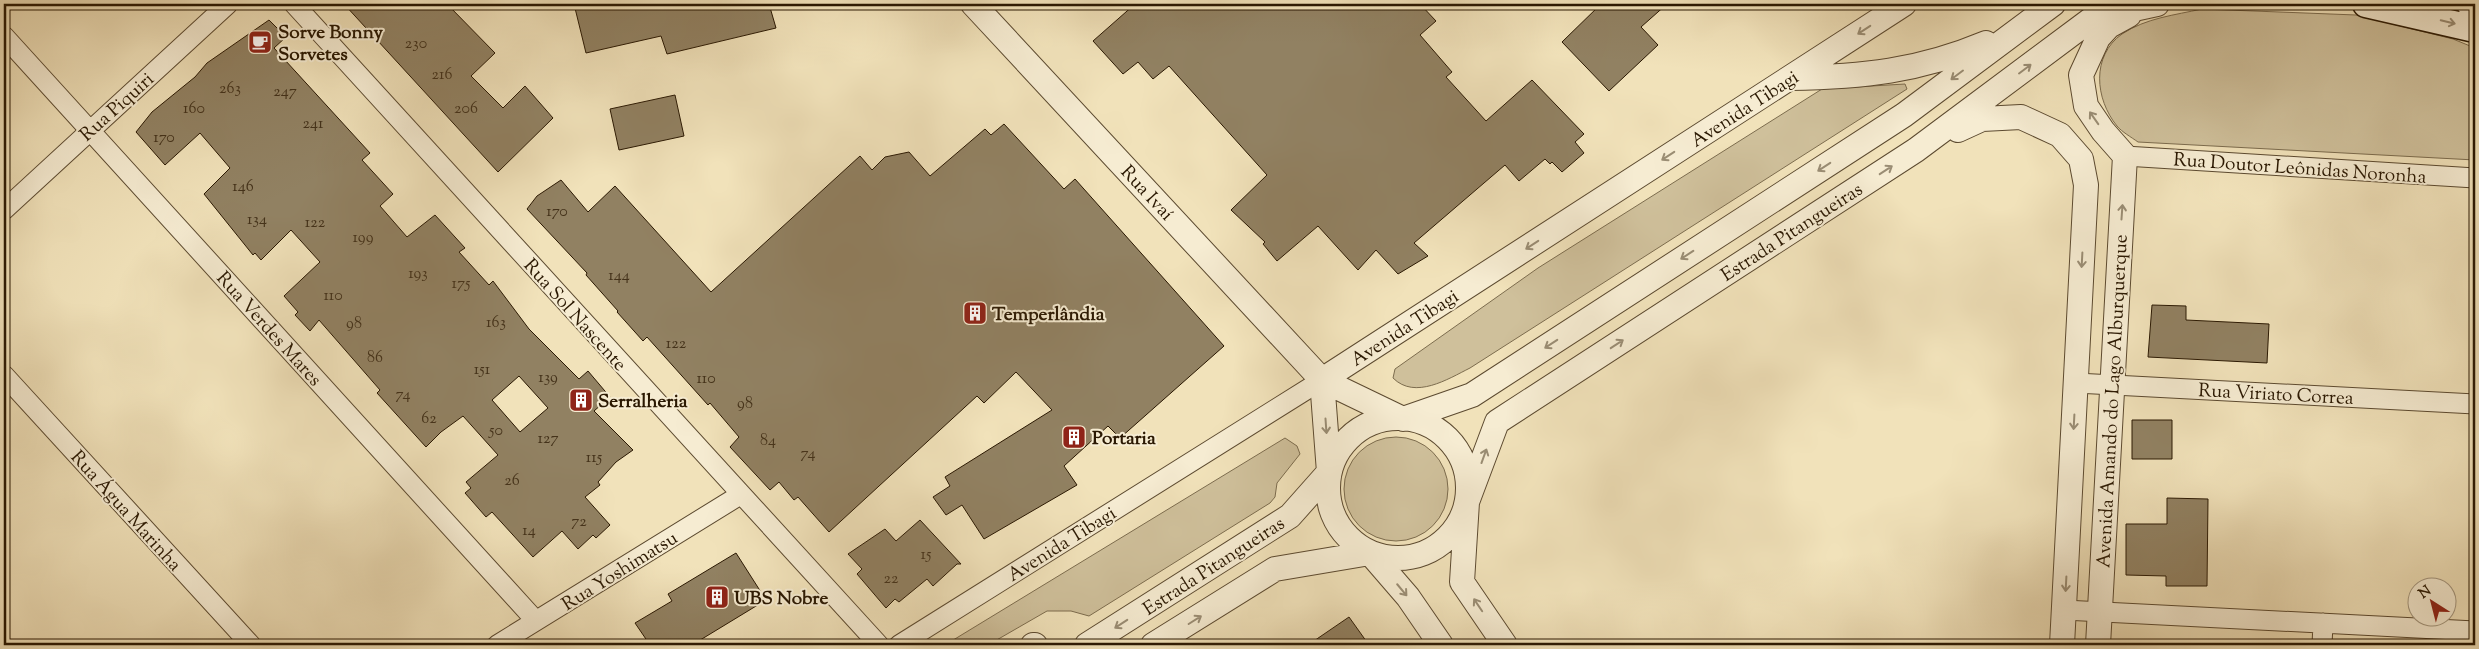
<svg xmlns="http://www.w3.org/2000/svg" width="2479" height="649" font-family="'Sorts Mill Goudy',serif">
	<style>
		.green { fill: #cfc09b; stroke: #7c6c4e }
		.building { fill: #918162; stroke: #2a1802; fill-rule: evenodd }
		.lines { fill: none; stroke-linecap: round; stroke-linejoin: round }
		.minor-casing { stroke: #5c4a30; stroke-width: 21 }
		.tertiary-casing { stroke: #5c4a30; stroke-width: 26 }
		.secondary-casing { stroke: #2a1802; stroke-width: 29 }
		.minor { stroke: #f6ecd2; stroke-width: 19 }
		.tertiary { stroke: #f6ecd2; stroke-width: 24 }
		.secondary { stroke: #f6ecd2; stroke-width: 26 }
		.oneway { stroke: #9a8d74 }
		.labels { text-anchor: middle; stroke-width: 4; stroke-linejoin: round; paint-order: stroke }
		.number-label { font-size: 16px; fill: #44321a }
		.poi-label { font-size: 19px; font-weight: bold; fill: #2a1802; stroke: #f6ecd2; text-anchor: start }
		.street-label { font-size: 19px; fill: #2a1802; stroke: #f6ecd2 }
	</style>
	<rect width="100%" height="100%" fill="#f1e2ba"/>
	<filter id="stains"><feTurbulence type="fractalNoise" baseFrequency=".004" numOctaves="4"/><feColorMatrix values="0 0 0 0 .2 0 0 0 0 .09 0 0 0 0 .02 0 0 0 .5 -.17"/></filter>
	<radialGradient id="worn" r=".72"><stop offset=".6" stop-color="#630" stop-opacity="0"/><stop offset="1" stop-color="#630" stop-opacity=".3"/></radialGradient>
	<!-- green -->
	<path class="green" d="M 2202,9 L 2356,15 L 2453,39 L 2475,48 L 2475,160 L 2138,142 C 2131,137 2122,132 2117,126 C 2095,99 2091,56 2122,34 C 2146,18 2175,15 2202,9 Z
		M 1905,84 L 1907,89 L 1470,368 C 1448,379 1415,400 1393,378 L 1395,369 L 1538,268 L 1822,89 Z
		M1344 489a52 52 0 1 1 104 0a52 52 0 1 1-104 0Z
		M 1285,438 L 1297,446 L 1300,454 L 1277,483 L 1275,497 L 1270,503 L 1089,616 L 1071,611 L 1047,611 L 988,645 L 945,645 Z"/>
	<!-- building -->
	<path class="building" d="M 344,4 L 447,4 L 495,53 L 471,76 L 503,108 L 525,86 L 553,118 L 498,172 Z
		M 574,4 L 769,4 L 776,28 L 667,54 L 661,36 L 586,53 Z
		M 1135,4 L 1420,4 L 1436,21 L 1420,35 L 1452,72 L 1446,77 L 1486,121 L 1532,80 L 1584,134 L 1575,142 L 1584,153 L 1562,172 L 1552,162 L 1550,164 L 1545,159 L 1519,181 L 1505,165 L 1414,243 L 1428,256 L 1398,274 L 1376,250 L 1358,270 L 1318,226 L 1277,261 L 1263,244 L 1265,242 L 1231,210 L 1267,175 L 1169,66 L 1153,79 L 1138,62 L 1123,74 L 1093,41 Z
		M 1601,4 L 1667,4 L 1641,27 L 1658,45 L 1609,91 L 1562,42 Z
		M 269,20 L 286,37 L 274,48 L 370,153 L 362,160 L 393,194 L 380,206 L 407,237 L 435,215 L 465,248 L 459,252 L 489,285 L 493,281 L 529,329 L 579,379 L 588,371 L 610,397 L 594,411 L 633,450 L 616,462 L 598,482 L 600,485 L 585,497 L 610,525 L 596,538 L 593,535 L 578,549 L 562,531 L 533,557 L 492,512 L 486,517 L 465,493 L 471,488 L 466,482 L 498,455 L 463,416 L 441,432 L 426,447 L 377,393 L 380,390 L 319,320 L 310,331 L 295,315 L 298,312 L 284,296 L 320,262 L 291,230 L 261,260 L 255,253 L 253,255 L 204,194 L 230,168 L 200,133 L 165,165 L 136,132 L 152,112 L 195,77 L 207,63 ZM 519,376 L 548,408 L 520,432 L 492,400 Z
		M 675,95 L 684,136 L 619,150 L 610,109 Z
		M 1004,124 L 1064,189 L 1075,179 L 1224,346 L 1120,438 L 1108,426 L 1064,466 L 1077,485 L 984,539 L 962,505 L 946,515 L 933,497 L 950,486 L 945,477 L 1052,410 L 1016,372 L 984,403 L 977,396 L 829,532 L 798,497 L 794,500 L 779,482 L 770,490 L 730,447 L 739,437 L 710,403 L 708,405 L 647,337 L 643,341 L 617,312 L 618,311 L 586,275 L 587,273 L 527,209 L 537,196 L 561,180 L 588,212 L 615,186 L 711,292 L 860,156 L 872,170 L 885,157 L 909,152 L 930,176 L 985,129 L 991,135 Z
		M 2152,305 L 2186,306 L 2186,320 L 2269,324 L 2267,363 L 2148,357 Z
		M 2132,420 L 2172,420 L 2172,459 L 2132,459 Z
		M 2167,498 L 2208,499 L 2207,586 L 2166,586 L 2166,576 L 2126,575 L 2126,524 L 2167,524 Z
		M 920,520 L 961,564 L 957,564 L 933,586 L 927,579 L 899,602 L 895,599 L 886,608 L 857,574 L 862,569 L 848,554 L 885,529 L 896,541 Z
		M 736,553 L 766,600 L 692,645 L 650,645 L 635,623 L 672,601 L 668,594 Z
		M 1349,617 L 1369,645 L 1308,645 Z"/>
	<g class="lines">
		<!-- minor casing -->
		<g class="minor-casing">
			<path id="minor" d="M 294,4 L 879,645
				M 4,36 L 536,621
				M 2125,156 L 2475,178
				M 4,210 L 228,4
				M 4,375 L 251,645
				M 2076,383 L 2475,404
				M 2064,610 L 2475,631
				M 497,645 L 740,495
				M 899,645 L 1322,380
				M 2322,645 L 2323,623"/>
		</g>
		<!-- tertiary casing -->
		<g class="tertiary-casing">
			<path id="tertiary" d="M 973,4 L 1322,380 L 1403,419 L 1472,395 L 1904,115 L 2053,4
				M 1790,78 C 1862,77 1919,71 1986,43
				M 1958,130 L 1982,119 L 2021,117 L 2060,135 L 2081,159 L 2086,185 L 2062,645
				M 1322,380 L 1904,4
				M1328 488a70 70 0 1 1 140 0a70 70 0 1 1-140 0Z
				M 1033,645 L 1035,645
				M 1087,645 L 1290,516 L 1329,472 L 1322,380
				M 1153,645 L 1275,569 L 1370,553 L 1408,597 L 1441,645
				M 1505,645 L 1462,582 L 1467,502 L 1497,422 L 1916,150 L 2093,18 L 2157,4
				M 2098,645 L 2125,156 L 2103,131 L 2086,106 L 2081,75 L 2098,38 L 2109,26 L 2129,15"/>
		</g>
		<!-- secondary casing -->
		<g class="secondary-casing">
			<path id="secondary" d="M 2366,4 L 2475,29
				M 2470,4 L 2475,8"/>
		</g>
		<!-- minor -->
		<use href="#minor" class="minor"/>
		<!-- tertiary -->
		<use href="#tertiary" class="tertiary"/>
		<!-- secondary -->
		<use href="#secondary" class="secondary"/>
	</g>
	<!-- one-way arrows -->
	<defs><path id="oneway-shaft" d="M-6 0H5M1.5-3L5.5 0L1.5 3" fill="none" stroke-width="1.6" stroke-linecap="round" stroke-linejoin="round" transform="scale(1.25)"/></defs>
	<g class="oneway">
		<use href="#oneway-shaft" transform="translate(2448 22) rotate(14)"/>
		<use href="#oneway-shaft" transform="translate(1864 30) rotate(147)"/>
		<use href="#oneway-shaft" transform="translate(2025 69) rotate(-37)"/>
		<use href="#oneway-shaft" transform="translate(1957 75) rotate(143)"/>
		<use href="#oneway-shaft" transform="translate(2094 118) rotate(-125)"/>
		<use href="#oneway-shaft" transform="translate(1668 156) rotate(147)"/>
		<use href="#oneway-shaft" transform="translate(1824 167) rotate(147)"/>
		<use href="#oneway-shaft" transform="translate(1886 170) rotate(-33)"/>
		<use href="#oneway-shaft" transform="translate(2122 212) rotate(-86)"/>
		<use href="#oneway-shaft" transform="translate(1532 245) rotate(147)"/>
		<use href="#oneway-shaft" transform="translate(1687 255) rotate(147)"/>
		<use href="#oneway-shaft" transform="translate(2082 260) rotate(93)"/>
		<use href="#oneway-shaft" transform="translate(1551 344) rotate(147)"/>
		<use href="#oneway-shaft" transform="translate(1617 344) rotate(-33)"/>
		<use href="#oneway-shaft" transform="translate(2074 422) rotate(93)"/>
		<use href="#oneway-shaft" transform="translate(1326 426) rotate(86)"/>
		<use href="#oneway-shaft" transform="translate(1484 456) rotate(-70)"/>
		<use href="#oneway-shaft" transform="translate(2066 584) rotate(93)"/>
		<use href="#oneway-shaft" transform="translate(1402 590) rotate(50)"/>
		<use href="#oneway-shaft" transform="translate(1478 605) rotate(-124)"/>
		<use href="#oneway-shaft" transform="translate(1195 620) rotate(-32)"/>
		<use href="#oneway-shaft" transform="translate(1121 624) rotate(147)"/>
	</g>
	<!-- icons -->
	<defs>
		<g id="cafe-square" transform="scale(1.25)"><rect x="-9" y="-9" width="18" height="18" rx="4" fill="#8f2418" stroke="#f6ecd2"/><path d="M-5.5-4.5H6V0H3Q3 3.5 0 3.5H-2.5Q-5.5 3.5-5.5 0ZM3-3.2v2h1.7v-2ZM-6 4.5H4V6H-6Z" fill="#fff"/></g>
		<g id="building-square" transform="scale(1.25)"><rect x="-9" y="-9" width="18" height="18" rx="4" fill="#8f2418" stroke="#f6ecd2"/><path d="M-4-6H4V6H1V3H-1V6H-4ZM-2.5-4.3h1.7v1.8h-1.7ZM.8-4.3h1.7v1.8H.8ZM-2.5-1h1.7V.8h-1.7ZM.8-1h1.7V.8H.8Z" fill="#fff"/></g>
	</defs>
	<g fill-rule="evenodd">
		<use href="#cafe-square" x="260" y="42"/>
		<use href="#building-square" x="975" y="313"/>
		<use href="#building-square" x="581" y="400"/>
		<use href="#building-square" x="1074" y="437"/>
		<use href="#building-square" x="717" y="597"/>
	</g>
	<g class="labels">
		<!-- number labels -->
		<g class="number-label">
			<text x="416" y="48">230</text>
			<text x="442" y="79">216</text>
			<text x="230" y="93">263</text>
			<text x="285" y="96">247</text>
			<text x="194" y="113">160</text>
			<text x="466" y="113">206</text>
			<text x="313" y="128">241</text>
			<text x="164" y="142">170</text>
			<text x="243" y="191">146</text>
			<text x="557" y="216">170</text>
			<text x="257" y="224">134</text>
			<text x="315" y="227">122</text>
			<text x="363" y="242">199</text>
			<text x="418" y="278">193</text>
			<text x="619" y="280">144</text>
			<text x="461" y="288">175</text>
			<text x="333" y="300">110</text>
			<text x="496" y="327">163</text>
			<text x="354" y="328">98</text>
			<text x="676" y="348">122</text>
			<text x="375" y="362">86</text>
			<text x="482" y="374">151</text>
			<text x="548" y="382">139</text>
			<text x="706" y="383">110</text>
			<text x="403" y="399">74</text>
			<text x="745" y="408">98</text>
			<text x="429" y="423">62</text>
			<text x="496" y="435">50</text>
			<text x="548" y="443">127</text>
			<text x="768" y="445">84</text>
			<text x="808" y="458">74</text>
			<text x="594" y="462">115</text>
			<text x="512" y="485">26</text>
			<text x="579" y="526">72</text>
			<text x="529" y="535">14</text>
			<text x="926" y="559">15</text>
			<text x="891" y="583">22</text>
		</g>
		<!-- poi labels -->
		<g class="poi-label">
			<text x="278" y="38">Sorve Bonny<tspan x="278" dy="22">Sorvetes</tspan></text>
			<text x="992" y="320">Temperlândia</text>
			<text x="598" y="407">Serralheria</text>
			<text x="1092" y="444">Portaria</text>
			<text x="734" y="604">UBS Nobre</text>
		</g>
		<!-- street labels -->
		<g class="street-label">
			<text transform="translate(116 106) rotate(-42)" y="7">Rua Piquiri</text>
			<text transform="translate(1744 108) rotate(-33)" y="7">Avenida Tibagi</text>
			<text transform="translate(2300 167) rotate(4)" y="7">Rua Doutor Leônidas Noronha</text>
			<text transform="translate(1148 192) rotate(47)" y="7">Rua Ivaí</text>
			<text transform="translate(1791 231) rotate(-33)" y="7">Estrada Pitangueiras</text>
			<text transform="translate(576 314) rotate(48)" y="7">Rua Sol Nascente</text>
			<text transform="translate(1404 327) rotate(-33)" y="7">Avenida Tibagi</text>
			<text transform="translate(270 328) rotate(48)" y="7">Rua Verdes Mares</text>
			<text transform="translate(2276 393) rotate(3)" y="7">Rua Viriato Correa</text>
			<text transform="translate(2111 401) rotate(-87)" y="7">Avenida Amando do Lago Alburquerque</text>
			<text transform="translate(127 510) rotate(48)" y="7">Rua Água Marinha</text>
			<text transform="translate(1061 543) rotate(-32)" y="7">Avenida Tibagi</text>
			<text transform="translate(1213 565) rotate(-33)" y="7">Estrada Pitangueiras</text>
			<text transform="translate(619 570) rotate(-32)" y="7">Rua Yoshimatsu</text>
		</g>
	</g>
	<!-- margin -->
	<rect width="2479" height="649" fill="none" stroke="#f1e2ba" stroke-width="20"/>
	<rect x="5" y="5" width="2469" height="639" fill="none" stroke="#2a1802" stroke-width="2.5"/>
	<rect x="10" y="10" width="2459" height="629" fill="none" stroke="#2a1802"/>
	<!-- north arrow -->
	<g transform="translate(2432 602) rotate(324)"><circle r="24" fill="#f6ecd2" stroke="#a4977f"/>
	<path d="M0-4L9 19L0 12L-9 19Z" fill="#8f2418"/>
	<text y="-8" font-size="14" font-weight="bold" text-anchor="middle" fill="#2a1802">N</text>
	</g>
	<rect width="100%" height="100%" filter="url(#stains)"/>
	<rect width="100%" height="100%" fill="url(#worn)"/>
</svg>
